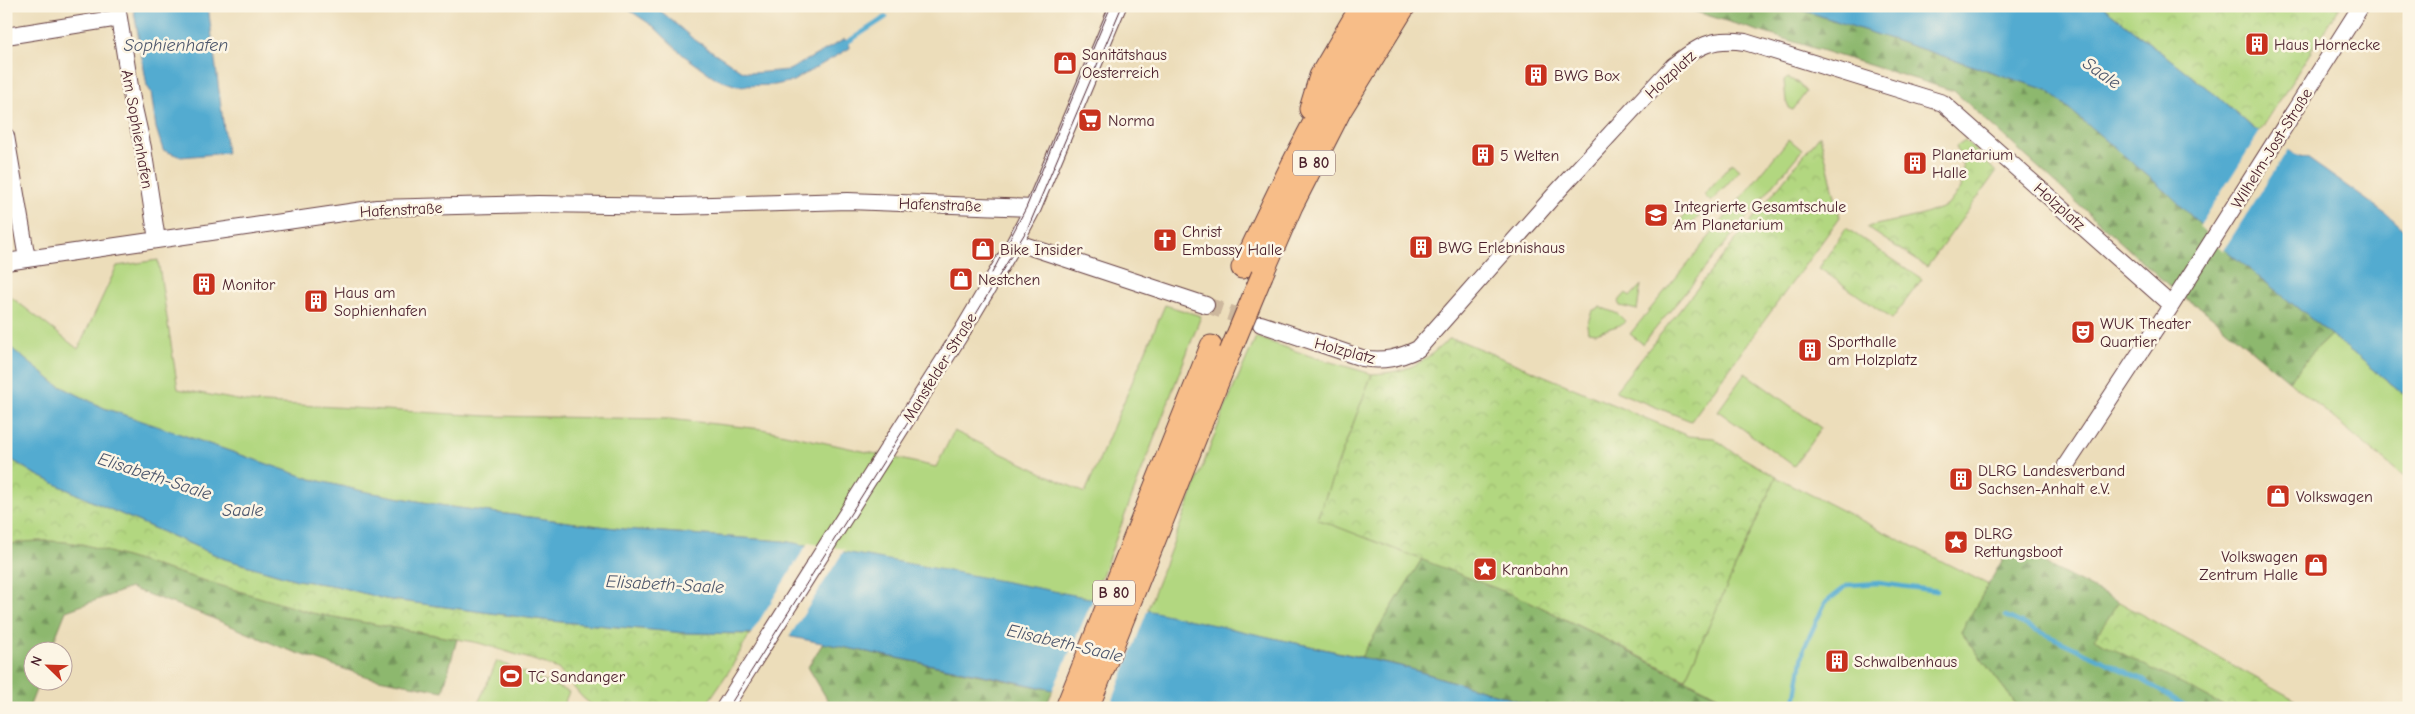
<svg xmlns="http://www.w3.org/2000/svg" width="2415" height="714" font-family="'Comic Neue',sans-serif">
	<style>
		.grass { fill: #b2d780; stroke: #7e7b56 }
		.forest { fill: url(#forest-firs); stroke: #6c6c4c }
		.park { fill: url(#park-crowns); stroke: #7e7b56 }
		.water { fill: #52abd0; stroke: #4e657e }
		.pier { fill: #ecddba }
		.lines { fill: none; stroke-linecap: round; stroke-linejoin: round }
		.stream { stroke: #52abd0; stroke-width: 4.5 }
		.minor-tunnel { stroke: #ccb79d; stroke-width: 16; stroke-dasharray: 16 8; stroke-linecap: butt }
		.minor-casing { stroke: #623c40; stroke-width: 18 }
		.major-casing { stroke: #623c40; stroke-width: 23 }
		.minor { stroke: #fff; stroke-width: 16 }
		.major { stroke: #f7bd88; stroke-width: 21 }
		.tram { stroke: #4a1f2b; stroke-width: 1 }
		.major-bridge-casing { stroke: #623c40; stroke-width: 23; stroke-linecap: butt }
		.major-bridge { stroke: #f7bd88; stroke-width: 21 }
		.labels { text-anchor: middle; stroke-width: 5; stroke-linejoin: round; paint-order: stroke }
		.shield { fill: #fcf5e5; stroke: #7f5f63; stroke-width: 1 }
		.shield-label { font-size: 15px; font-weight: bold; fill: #4a1f2b }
		.poi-label { font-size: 16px; fill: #4a1f2b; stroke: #fcf5e5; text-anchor: start }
		.street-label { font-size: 16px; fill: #4a1f2b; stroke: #fcf5e5 }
		.water-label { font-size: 18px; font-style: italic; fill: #4d576d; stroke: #fcf5e5 }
	</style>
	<defs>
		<pattern id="forest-firs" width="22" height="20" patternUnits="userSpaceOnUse" patternTransform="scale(1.25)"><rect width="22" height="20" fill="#8db86e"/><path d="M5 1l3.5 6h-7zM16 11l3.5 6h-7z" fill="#75955b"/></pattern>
		<pattern id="park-crowns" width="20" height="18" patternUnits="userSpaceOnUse" patternTransform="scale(1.25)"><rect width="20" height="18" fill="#b2d780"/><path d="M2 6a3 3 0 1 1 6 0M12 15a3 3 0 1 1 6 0" fill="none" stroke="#9bb86f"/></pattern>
	</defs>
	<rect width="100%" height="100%" fill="#fcf5e5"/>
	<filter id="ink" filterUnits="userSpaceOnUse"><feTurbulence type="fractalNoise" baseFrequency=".02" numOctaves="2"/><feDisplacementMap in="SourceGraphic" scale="10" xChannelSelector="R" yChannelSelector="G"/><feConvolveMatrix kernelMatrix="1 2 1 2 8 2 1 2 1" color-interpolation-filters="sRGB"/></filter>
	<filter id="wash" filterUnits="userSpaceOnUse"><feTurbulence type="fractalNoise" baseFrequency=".0096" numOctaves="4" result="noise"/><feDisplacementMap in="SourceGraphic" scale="20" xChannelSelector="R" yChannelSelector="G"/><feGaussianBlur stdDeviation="1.12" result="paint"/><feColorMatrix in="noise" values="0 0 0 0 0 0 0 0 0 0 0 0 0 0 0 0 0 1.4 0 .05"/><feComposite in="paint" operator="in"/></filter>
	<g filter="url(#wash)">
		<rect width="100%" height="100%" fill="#ecddba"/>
		<!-- grass -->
		<path class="grass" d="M 1788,78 L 1798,83 L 1806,92 L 1793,110 L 1790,109 L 1786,101 L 1784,81 Z
			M 1789,139 L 1802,150 L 1643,344 L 1630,334 Z
			M 1732,163 L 1740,170 L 1711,202 L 1704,195 Z
			M 1692,206 L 1701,214 L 1685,232 L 1676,225 Z
			M 158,260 L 178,389 L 248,402 L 487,416 L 669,419 L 762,429 L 936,467 L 954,431 L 1085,493 L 1165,305 L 1201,316 L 1093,599 L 783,541 L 623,529 L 451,507 L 362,491 L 311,479 L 104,408 L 56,384 L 6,344 L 6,293 L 78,349 L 117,266 Z
			M 1641,285 L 1637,310 L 1620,306 L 1618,302 L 1626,293 L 1630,297 Z
			M 1600,307 L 1618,314 L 1625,321 L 1623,324 L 1596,333 L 1588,332 L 1587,325 L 1592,311 Z
			M 2331,335 L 2409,398 L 2409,481 L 2289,381 L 2315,350 Z
			M 1256,337 L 1310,356 L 1372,374 L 1317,519 L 1422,559 L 1361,657 L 1147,611 L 1227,403 Z
			M 1745,373 L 1821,428 L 1794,466 L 1718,411 Z
			M 1776,477 L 1989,585 L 1961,632 L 2019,708 L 1740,708 L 1685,679 Z
			M 497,661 L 569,692 L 562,708 L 476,708 Z"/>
		<!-- forest -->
		<path class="forest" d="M 1677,6 L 1790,6 L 2047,90 L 2168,193 L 2227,251 L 2331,335 L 2315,350 L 2289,381 L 2200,307 L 2178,294 L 1954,91 Z
			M 24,541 L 61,541 L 86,545 L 312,613 L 457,639 L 443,691 L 368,677 L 283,648 L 205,615 L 130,588 L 66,611 L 50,651 L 32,652 L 32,682 L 39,682 L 29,708 L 6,708 L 6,545 Z
			M 2026,550 L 2053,568 L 2119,602 L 2095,639 L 2228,708 L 2019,708 L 1961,632 L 2003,559 Z
			M 1422,559 L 1529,601 L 1740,708 L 1542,708 L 1401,666 L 1361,657 Z
			M 823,643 L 1053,690 L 1045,708 L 828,708 L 827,699 L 808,667 Z"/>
		<!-- park -->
		<path class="park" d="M 2102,6 L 2340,6 L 2259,133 L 2217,96 Z
			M 1820,135 L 1840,217 L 1691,421 L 1615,391 Z
			M 1965,140 L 1996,172 L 1927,267 L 1866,227 L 1919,216 L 1947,206 L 1961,188 L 1963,167 L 1956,146 Z
			M 1846,228 L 1922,279 L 1892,319 L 1819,268 Z
			M 1449,339 L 1461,341 L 1688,436 L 1714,438 L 1733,452 L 1776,477 L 1685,679 L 1529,601 L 1317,519 L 1372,374 C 1410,372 1421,364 1449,339 Z
			M 6,456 L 33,473 L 91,501 L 225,559 L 297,580 L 336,586 L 385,599 L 551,621 L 687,633 L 750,634 L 731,668 L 704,708 L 595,708 L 582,697 L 558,669 L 546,664 L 479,643 L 312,613 L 86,545 C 59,540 33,539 6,545 Z
			M 2119,602 L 2310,708 L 2228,708 L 2094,639 Z"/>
		<!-- water -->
		<path class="water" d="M 133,6 L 208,6 L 227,153 L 181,157 L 163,150 L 156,128 L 151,92 L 147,86 Z
			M 623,6 L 655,6 L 692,38 L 742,71 L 753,73 L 789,70 L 845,39 L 850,48 L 793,81 L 775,85 L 737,86 L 717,79 L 683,55 L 653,26 Z
			M 1790,6 L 2102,6 L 2217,96 L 2253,128 L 2295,154 L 2307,158 L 2388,215 L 2409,234 L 2409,398 L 2227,251 L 2168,193 L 2047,90 Z
			M 6,344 L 56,384 L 104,408 L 311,479 L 362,491 L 451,507 L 623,529 L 783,541 L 955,572 L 1110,602 L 1400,666 L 1542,708 L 1135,708 L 998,678 L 777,634 L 685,633 L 551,621 L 385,599 L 336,586 L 297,580 L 225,559 L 91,501 L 33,473 L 6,456 Z"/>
		<!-- pier -->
		<path class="pier" d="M 2261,130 L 2289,148 L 2223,251 L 2199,227 Z
			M 808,543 L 845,549 L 788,639 L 776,637 L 749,637 Z
			M 1094,597 L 1148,609 L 1111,705 L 1052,692 Z"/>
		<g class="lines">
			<!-- stream -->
			<path class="stream" d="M 843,45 L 886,17
				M 2006,616 L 2141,679 L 2189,708
				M 1794,708 L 1804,648 L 1825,603 L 1848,585 L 1879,583 L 1937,591"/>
		</g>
	</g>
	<g filter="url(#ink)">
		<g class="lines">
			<!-- minor-tunnel -->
			<path class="minor-tunnel" d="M 1206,305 L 1254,321"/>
			<!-- minor casing -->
			<g class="minor-casing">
				<path id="minor" d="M 119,18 L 132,99 L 143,148 L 157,240
					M 6,36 L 119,18 L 117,6
					M 6,136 L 27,259
					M 1015,242 L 1206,305
					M 6,262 L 377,208 L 538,204 L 679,206 L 848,201 L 1033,208
					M 1261,324 L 1362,358 C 1383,362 1399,358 1418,349 L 1557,192 L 1673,66 C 1698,46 1712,37 1745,42 L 1943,103 L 2171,305
					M 2066,465 L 2167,312 L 2361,6
					M 724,708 L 963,330 L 1015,242 L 1033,208 L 1118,6"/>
			</g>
			<!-- major casing -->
			<g class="major-casing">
				<path id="major" d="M 1310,109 L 1320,76 L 1361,6
					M 1242,268 C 1284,178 1327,90 1382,6
					M 1262,275 L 1292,206 L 1341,110 L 1405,6
					M 1066,708 L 1211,346
					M 1088,708 L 1230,352"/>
			</g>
			<!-- minor -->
			<use href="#minor" class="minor"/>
			<!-- major -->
			<use href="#major" class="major"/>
			<!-- tram -->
			<path class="tram" d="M 992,273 L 1026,208 L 1111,6
				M 728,708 L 967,329 L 1028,228 L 1122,6"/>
			<!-- major-bridge casing -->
			<g class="major-bridge-casing">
				<path id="major-bridge" d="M 1230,352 L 1262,275"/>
			</g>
			<!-- major-bridge -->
			<use href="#major-bridge" class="major-bridge"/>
		</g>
	</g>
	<!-- icons -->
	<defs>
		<g id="building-square" transform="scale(1.25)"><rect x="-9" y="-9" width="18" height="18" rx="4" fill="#c8321e" stroke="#fcf5e5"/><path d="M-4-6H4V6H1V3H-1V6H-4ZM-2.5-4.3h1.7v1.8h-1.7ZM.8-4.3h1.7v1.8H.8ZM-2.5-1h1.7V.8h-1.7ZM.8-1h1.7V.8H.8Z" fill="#fff"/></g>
		<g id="shop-square" transform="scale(1.25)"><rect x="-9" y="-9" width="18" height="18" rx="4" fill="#c8321e" stroke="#fcf5e5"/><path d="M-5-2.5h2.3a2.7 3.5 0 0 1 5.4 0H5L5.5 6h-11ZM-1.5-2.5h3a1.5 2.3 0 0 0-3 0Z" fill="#fff"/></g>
		<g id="supermarket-square" transform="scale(1.25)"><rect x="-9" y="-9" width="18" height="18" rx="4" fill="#c8321e" stroke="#fcf5e5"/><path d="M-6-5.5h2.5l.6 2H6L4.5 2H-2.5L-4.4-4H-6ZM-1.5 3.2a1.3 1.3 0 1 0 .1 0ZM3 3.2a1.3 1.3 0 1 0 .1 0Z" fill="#fff"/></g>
		<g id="school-square" transform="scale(1.25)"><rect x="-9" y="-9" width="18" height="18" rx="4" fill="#c8321e" stroke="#fcf5e5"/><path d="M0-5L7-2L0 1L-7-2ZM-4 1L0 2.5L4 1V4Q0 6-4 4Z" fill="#fff"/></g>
		<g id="church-square" transform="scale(1.25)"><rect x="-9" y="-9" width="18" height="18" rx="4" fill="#c8321e" stroke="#fcf5e5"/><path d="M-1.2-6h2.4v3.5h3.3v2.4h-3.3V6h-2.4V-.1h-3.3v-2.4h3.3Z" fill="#fff"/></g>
		<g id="theatre-square" transform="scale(1.25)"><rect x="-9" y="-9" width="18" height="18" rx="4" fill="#c8321e" stroke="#fcf5e5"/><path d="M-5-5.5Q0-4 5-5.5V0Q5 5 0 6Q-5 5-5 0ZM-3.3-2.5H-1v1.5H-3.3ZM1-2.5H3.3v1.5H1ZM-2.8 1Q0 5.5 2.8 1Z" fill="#fff"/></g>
		<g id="sight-square" transform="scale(1.25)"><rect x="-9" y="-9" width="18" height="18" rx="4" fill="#c8321e" stroke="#fcf5e5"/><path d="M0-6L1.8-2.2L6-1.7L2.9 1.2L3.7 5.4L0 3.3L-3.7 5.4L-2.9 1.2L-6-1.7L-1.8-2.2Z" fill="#fff"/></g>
		<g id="stadium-square" transform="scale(1.25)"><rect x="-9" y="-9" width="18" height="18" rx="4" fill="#c8321e" stroke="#fcf5e5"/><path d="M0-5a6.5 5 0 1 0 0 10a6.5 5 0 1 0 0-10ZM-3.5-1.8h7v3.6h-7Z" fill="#fff"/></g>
	</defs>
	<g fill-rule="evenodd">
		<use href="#building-square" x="2257" y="44"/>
		<use href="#shop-square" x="1065" y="63"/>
		<use href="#building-square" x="1536" y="75"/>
		<use href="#supermarket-square" x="1090" y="120"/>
		<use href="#building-square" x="1483" y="155"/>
		<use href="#building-square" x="1915" y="163"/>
		<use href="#school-square" x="1656" y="215"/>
		<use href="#church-square" x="1165" y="240"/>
		<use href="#building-square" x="1421" y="247"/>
		<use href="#shop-square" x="983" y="249"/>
		<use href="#shop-square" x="961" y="279"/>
		<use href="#building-square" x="204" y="284"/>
		<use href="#building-square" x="316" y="301"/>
		<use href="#theatre-square" x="2083" y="332"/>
		<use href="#building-square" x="1810" y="350"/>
		<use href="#building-square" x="1961" y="479"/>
		<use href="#shop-square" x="2278" y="496"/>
		<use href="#sight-square" x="1956" y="542"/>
		<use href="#shop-square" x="2316" y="565"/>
		<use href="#sight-square" x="1485" y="569"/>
		<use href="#building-square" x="1837" y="661"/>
		<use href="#stadium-square" x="511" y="676"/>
	</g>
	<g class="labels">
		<!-- shield labels -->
		<g class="shield">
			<rect x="1293" y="150.5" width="42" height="25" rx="4"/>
			<rect x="1093" y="580.5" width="42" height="25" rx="4"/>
		</g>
		<g class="shield-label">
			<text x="1314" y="168">B 80</text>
			<text x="1114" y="598">B 80</text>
		</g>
		<!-- poi labels -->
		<g class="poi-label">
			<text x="2274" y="50">Haus Hornecke</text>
			<text x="1082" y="60">Sanitätshaus<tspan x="1082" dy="18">Oesterreich</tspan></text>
			<text x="1554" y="81">BWG Box</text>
			<text x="1108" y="126">Norma</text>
			<text x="1932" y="160">Planetarium<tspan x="1932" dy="18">Halle</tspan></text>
			<text x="1500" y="161">5 Welten</text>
			<text x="1674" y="212">Integrierte Gesamtschule<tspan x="1674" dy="18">Am Planetarium</tspan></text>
			<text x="1182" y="237">Christ<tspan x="1182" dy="18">Embassy Halle</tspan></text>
			<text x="1438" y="253">BWG Erlebnishaus</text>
			<text x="1000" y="255">Bike Insider</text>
			<text x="978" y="285">Nestchen</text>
			<text x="222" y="290">Monitor</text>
			<text x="334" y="298">Haus am<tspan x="334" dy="18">Sophienhafen</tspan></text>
			<text x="2100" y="329">WUK Theater<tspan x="2100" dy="18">Quartier</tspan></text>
			<text x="1828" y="347">Sporthalle<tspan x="1828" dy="18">am Holzplatz</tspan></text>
			<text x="1978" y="476">DLRG Landesverband<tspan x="1978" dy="18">Sachsen-Anhalt e.V.</tspan></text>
			<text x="2296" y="502">Volkswagen</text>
			<text x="1974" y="539">DLRG<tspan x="1974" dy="18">Rettungsboot</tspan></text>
			<text x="2298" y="562" text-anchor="end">Volkswagen<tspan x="2298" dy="18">Zentrum Halle</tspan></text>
			<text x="1502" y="575">Kranbahn</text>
			<text x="1854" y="667">Schwalbenhaus</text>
			<text x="528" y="682">TC Sandanger</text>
		</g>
		<!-- street labels -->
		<g class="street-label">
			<text transform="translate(1670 74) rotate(-43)" y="6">Holzplatz</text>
			<text transform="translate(138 129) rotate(80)" y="6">Am Sophienhafen</text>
			<text transform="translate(2271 148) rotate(-58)" y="6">Wilhelm-Jost-Straße</text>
			<text transform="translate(940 204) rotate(2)" y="6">Hafenstraße</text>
			<text transform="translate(2060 206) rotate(42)" y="6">Holzplatz</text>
			<text transform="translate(401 209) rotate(-3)" y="6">Hafenstraße</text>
			<text transform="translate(1345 350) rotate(15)" y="6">Holzplatz</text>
			<text transform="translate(939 367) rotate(-58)" y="6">Mansfelder Straße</text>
		</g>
		<!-- water labels -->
		<g class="water-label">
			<text x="176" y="51">Sophienhafen</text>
			<text transform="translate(2102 73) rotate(35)" y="6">Saale</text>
			<text transform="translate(155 476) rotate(18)" y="6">Elisabeth-Saale</text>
			<text x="243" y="516">Saale</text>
			<text transform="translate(665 584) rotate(3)" y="6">Elisabeth-Saale</text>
			<text transform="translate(1065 643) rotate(13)" y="6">Elisabeth-Saale</text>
		</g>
	</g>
	<!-- margin -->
	<rect width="2415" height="714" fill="none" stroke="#fcf5e5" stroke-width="25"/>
	<!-- north arrow -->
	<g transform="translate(48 666) rotate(293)"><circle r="24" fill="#fcf5e5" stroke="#b59f9b"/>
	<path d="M0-4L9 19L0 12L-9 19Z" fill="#c8321e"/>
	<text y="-8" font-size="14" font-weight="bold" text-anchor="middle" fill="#4a1f2b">N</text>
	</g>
</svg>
